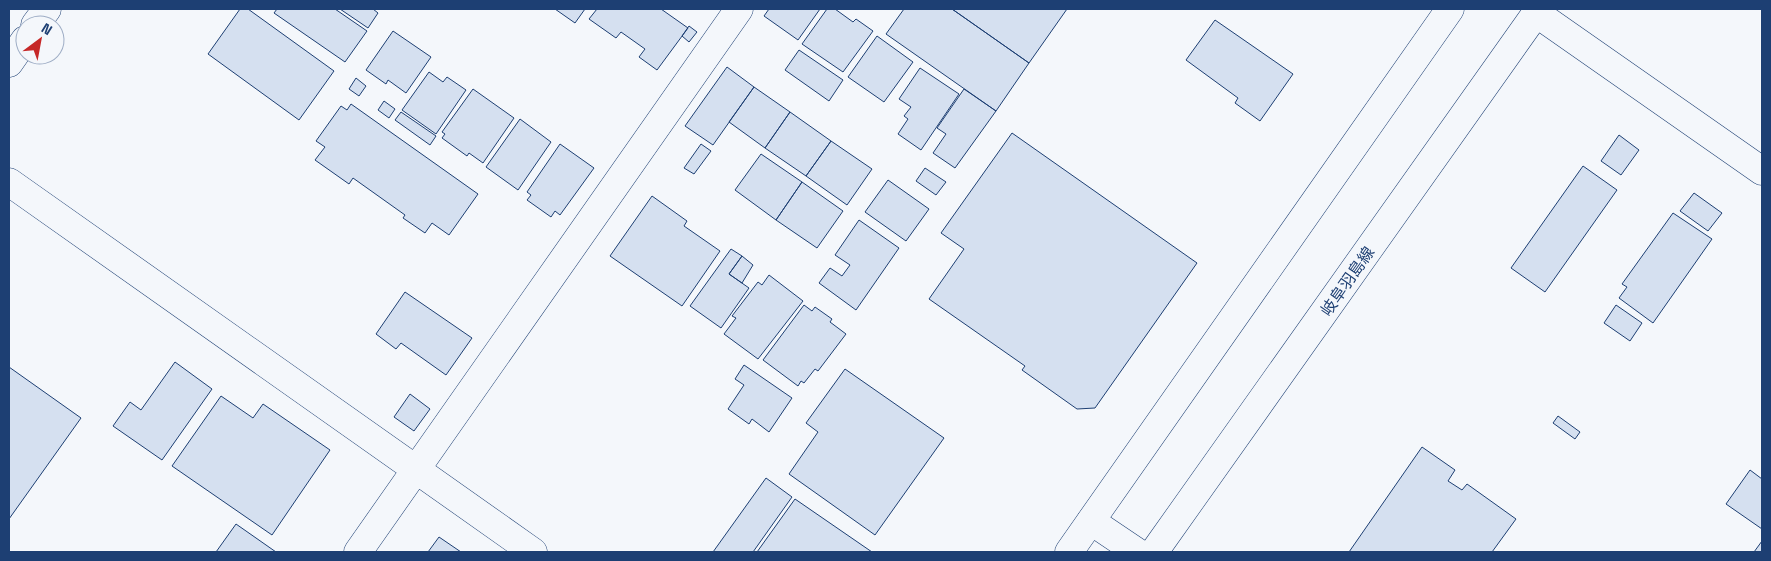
<svg xmlns="http://www.w3.org/2000/svg" width="1771" height="561" font-family="'Space Grotesk','Noto Sans JP',sans-serif">
	<style>
		.building { fill: #d5e0f0; stroke: #1d3f73 }
		.lines { fill: none; stroke-linecap: round; stroke-linejoin: round }
		.minor-casing { stroke: #1d3f73; stroke-width: 29 }
		.secondary-casing { stroke: #1d3f73; stroke-width: 29 }
		.minor { stroke: #f4f7fb; stroke-width: 28 }
		.secondary { stroke: #f4f7fb; stroke-width: 28 }
		.labels { text-anchor: middle; stroke-width: 4; stroke-linejoin: round; paint-order: stroke }
		.street-label { font-size: 16px; fill: #1d3f73; stroke: #f4f7fb }
	</style>
	<rect width="100%" height="100%" fill="#f4f7fb"/>
	<!-- building -->
	<path class="building" d="M 240,9 L 248,9 L 334,71 L 299,120 L 208,54 Z
		M 277,9 L 335,9 L 367,31 L 345,62 L 274,13 Z
		M 340,9 L 373,9 L 378,13 L 368,28 Z
		M 555,9 L 585,9 L 575,23 Z
		M 597,9 L 661,9 L 688,28 L 657,70 L 639,57 L 645,49 L 621,32 L 616,38 L 589,19 Z
		M 769,9 L 820,9 L 798,40 L 764,16 Z
		M 827,9 L 835,9 L 853,22 L 856,19 L 873,31 L 843,72 L 802,44 Z
		M 904,9 L 952,9 L 1029,63 L 996,111 L 886,34 Z
		M 952,9 L 1067,9 L 1029,63 Z
		M 1215,20 L 1293,74 L 1260,121 L 1235,103 L 1238,98 L 1186,60 Z
		M 689,26 L 697,32 L 689,42 L 682,36 Z
		M 393,31 L 431,57 L 406,93 L 388,80 L 386,84 L 366,70 Z
		M 877,36 L 913,62 L 884,102 L 848,77 Z
		M 799,50 L 843,80 L 829,101 L 785,70 Z
		M 727,67 L 754,87 L 713,145 L 685,126 Z
		M 920,68 L 959,94 L 921,150 L 898,134 L 908,119 L 904,116 L 911,107 L 899,99 Z
		M 429,72 L 443,82 L 447,77 L 466,90 L 436,134 L 402,110 Z
		M 356,78 L 366,86 L 359,96 L 349,89 Z
		M 754,87 L 790,112 L 765,148 L 729,122 Z
		M 473,89 L 514,118 L 483,163 L 469,153 L 467,156 L 442,138 L 445,134 L 442,132 Z
		M 964,89 L 996,111 L 955,168 L 933,153 L 946,134 L 937,128 Z
		M 384,101 L 395,109 L 389,118 L 378,110 Z
		M 351,104 L 478,194 L 449,235 L 432,223 L 425,233 L 403,218 L 405,215 L 353,178 L 349,184 L 315,160 L 325,147 L 316,141 L 341,106 L 347,110 Z
		M 401,112 L 436,136 L 430,145 L 395,120 Z
		M 790,112 L 831,141 L 806,176 L 765,148 Z
		M 520,119 L 551,142 L 518,190 L 486,167 Z
		M 1012,133 L 1197,263 L 1095,408 L 1077,409 L 1022,370 L 1025,366 L 929,299 L 964,249 L 941,233 Z
		M 1619,135 L 1639,150 L 1621,175 L 1601,161 Z
		M 831,141 L 872,169 L 847,205 L 806,176 Z
		M 560,144 L 594,168 L 560,215 L 555,211 L 551,217 L 527,200 L 531,195 L 527,192 Z
		M 701,144 L 711,151 L 694,174 L 684,168 Z
		M 761,154 L 802,182 L 776,220 L 735,190 Z
		M 1583,166 L 1617,190 L 1545,292 L 1511,268 Z
		M 925,168 L 946,182 L 936,195 L 916,181 Z
		M 888,180 L 929,209 L 906,241 L 865,212 Z
		M 802,182 L 843,211 L 817,248 L 776,220 Z
		M 1694,193 L 1722,213 L 1708,231 L 1680,211 Z
		M 652,196 L 687,221 L 684,226 L 720,251 L 682,306 L 610,256 Z
		M 1673,213 L 1712,239 L 1653,323 L 1619,298 L 1627,287 L 1622,284 Z
		M 859,220 L 899,248 L 856,310 L 819,283 L 830,268 L 842,276 L 850,265 L 835,255 Z
		M 731,249 L 742,256 L 729,274 L 749,288 L 721,328 L 690,306 Z
		M 742,256 L 753,265 L 742,283 L 729,274 Z
		M 769,275 L 803,301 L 758,359 L 724,334 L 736,318 L 732,316 L 758,282 L 762,285 Z
		M 405,292 L 472,338 L 446,375 L 401,343 L 396,349 L 376,334 Z
		M 804,305 L 812,311 L 815,307 L 832,319 L 830,322 L 846,334 L 818,371 L 815,369 L 804,383 L 801,381 L 798,386 L 763,360 Z
		M 1616,305 L 1642,323 L 1630,341 L 1604,323 Z
		M 175,362 L 212,389 L 162,460 L 113,426 L 130,402 L 141,410 Z
		M 744,365 L 792,398 L 769,432 L 752,419 L 749,424 L 728,409 L 744,385 L 735,379 Z
		M 9,367 L 81,418 L 9,519 Z
		M 845,369 L 944,438 L 875,535 L 789,474 L 818,432 L 806,423 Z
		M 410,394 L 430,409 L 414,431 L 394,417 Z
		M 221,396 L 253,418 L 263,404 L 330,450 L 272,535 L 172,466 Z
		M 1558,416 L 1580,432 L 1575,439 L 1553,423 Z
		M 1422,447 L 1455,470 L 1448,481 L 1462,490 L 1467,484 L 1516,519 L 1492,552 L 1349,552 Z
		M 1750,470 L 1762,479 L 1762,529 L 1726,504 Z
		M 766,478 L 792,497 L 753,552 L 713,552 Z
		M 795,499 L 872,552 L 757,552 Z
		M 236,524 L 276,552 L 216,552 Z
		M 439,537 L 461,552 L 428,552 Z
		M 1762,541 L 1762,552 L 1754,552 Z"/>
	<g class="lines">
		<!-- minor casing -->
		<g class="minor-casing">
			<path id="minor" d="M 1536,13 L 1762,171
				M 35,25 L 47,9
				M 9,63 L 25,40
				M 9,182 L 533,552
				M 1091,521 L 1137,552
				M 358,552 L 739,9"/>
		</g>
		<!-- secondary casing -->
		<g class="secondary-casing">
			<path id="secondary" d="M 1069,552 L 1450,9
				M 1154,552 L 1539,9"/>
		</g>
		<!-- minor -->
		<use href="#minor" class="minor"/>
		<!-- secondary -->
		<use href="#secondary" class="secondary"/>
	</g>
	<g class="labels">
		<!-- street labels -->
		<g class="street-label">
			<text transform="translate(1347 281) rotate(-55)" y="6">岐阜羽島線</text>
		</g>
	</g>
	<!-- border -->
	<rect width="1771" height="561" fill="none" stroke="#1d3f73" stroke-width="20"/>
	<!-- north arrow -->
	<g transform="translate(40 40) rotate(32)"><circle r="24" fill="#f4f7fb" stroke="#9eadc5"/>
	<path d="M0-4L9 19L0 12L-9 19Z" fill="#c62828"/>
	<text y="-8" font-size="14" font-weight="bold" text-anchor="middle" fill="#1d3f73">N</text>
	</g>
</svg>
